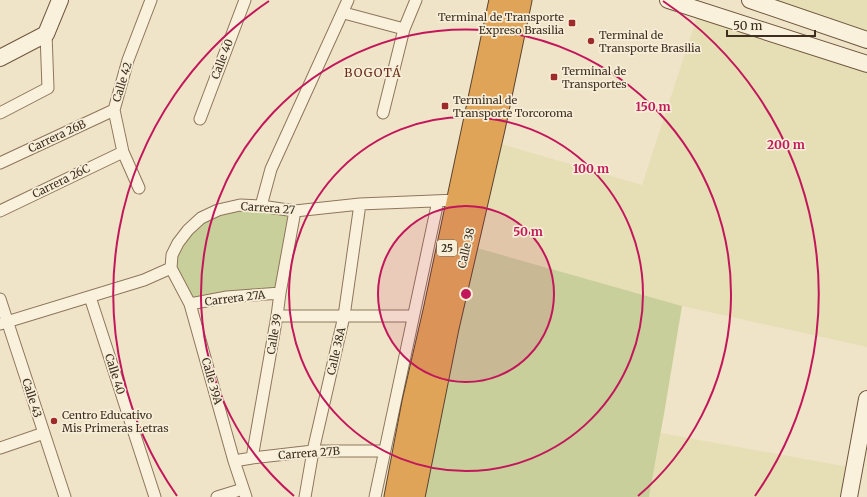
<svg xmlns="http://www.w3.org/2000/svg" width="867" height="497" font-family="Merriweather,serif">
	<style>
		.farmland { fill: #e6deb5 }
		.green { fill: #c9cf9b }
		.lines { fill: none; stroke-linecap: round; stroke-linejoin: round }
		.street-casing { stroke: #8d765c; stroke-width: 13 }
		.secondary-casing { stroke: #6f573f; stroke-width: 18 }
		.highway-casing { stroke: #5b4430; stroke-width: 23 }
		.street { stroke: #faf1dc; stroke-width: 11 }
		.secondary { stroke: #faf1dc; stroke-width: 16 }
		.highway { stroke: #e0a458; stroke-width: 21 }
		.ring { fill: none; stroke: #c2185b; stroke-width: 2 }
		.poi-dot { fill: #9e2a2b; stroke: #f7eed8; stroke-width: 1.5 }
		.labels { text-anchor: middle; stroke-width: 3.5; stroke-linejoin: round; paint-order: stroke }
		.shield { fill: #f7eed8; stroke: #756857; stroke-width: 1 }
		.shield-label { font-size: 10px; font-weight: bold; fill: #3d2e20 }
		.poi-label { font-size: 11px; fill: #3d2e20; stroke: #f7eed8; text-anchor: start }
		.street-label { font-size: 11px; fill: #3d2e20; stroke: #f7eed8 }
		.neighbourhood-label { font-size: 12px; letter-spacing: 1px; fill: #6b2e1e; stroke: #f7eed8 }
		.centre { fill: #c2185b; stroke: #f7eed8; stroke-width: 2 }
		.ring-label { font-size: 12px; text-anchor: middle; font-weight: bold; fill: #c2185b; stroke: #f7eed8; stroke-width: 3.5; stroke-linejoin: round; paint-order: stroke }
	</style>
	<rect width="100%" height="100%" fill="#f0e4c8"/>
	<!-- farmland -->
	<path class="farmland" d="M 750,0 L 867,0 L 867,40 Z
		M 699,11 L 867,64 L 867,347 L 682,306 L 467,245 L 491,141 L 642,185 Z
		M 661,433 L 854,468 L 848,497 L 649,497 Z"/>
	<!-- green -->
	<path class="green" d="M 218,210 L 295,211 L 280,293 L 190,304 L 172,255 L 178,243 Z
		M 467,245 L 682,306 L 664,414 L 649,497 L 414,497 Z"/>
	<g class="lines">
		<!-- street casing -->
		<g class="street-casing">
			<path id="street" d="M 344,13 L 404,29
				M 0,113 L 48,88 L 46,34
				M 383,113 L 404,29 L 416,0
				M 200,119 L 245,0
				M 0,163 L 114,110
				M 139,188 L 123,152 L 114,110 L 128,60 L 151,0
				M 261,206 L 271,169 L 348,0
				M 0,211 L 123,152
				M 171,268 L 190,304 L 234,461 L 246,497
				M 90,297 L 155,497
				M 0,299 L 65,497
				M 190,304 L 227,297 L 280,293
				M 277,316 L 413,316
				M 0,324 L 144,280 L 171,268 L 172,255 L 178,243 L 188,230 L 201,218 L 218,210 L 240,205 L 261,206 L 295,211 L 360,204 L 457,200
				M 0,448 L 44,433
				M 252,458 L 277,316 L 280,293 L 295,211
				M 234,461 L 252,458 L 313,451 L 384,451
				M 217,497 L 243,489
				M 305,497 L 313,451 L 344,316 L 360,204
				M 375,497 L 438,201"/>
		</g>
		<!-- secondary casing -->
		<g class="secondary-casing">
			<path id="secondary" d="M 668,0 L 867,64
				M 750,0 L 867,40
				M 0,58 L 46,34 L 60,0
				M 849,497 L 867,399"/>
		</g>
		<!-- highway casing -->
		<g class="highway-casing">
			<path id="highway" d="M 395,497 L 413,402 L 434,311 L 500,0
				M 414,497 L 448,328 L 494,129 L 521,0"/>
		</g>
		<!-- street -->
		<use href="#street" class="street"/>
		<!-- secondary -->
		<use href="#secondary" class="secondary"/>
		<!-- highway -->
		<use href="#highway" class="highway"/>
	</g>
	<!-- distance rings -->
	<circle cx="466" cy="294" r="88" fill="#c2185b" fill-opacity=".12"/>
	<g class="ring">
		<circle cx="466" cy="294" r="88"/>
		<circle cx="466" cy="294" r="177"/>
		<path d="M294 496A265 265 0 1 1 638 496"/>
		<path d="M177 496A353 353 0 0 1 269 1M663 1A353 353 0 0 1 755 496"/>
	</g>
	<!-- markers -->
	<g class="poi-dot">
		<rect x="568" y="19" width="8" height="8" rx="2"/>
		<circle cx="591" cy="41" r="4"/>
		<rect x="550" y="73" width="8" height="8" rx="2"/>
		<rect x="441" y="102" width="8" height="8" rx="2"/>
		<circle cx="54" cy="421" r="4"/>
	</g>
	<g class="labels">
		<!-- shield labels -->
		<rect class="shield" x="437" y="240" width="20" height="16" rx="3"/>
		<g class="shield-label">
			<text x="447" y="252">25</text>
		</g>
		<!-- poi labels -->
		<g class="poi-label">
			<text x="564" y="21" text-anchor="end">Terminal de Transporte<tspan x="564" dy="13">Expreso Brasilia</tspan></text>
			<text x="599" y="39">Terminal de<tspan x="599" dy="13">Transporte Brasilia</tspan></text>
			<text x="562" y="75">Terminal de<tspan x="562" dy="13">Transportes</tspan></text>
			<text x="453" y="104">Terminal de<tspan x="453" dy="13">Transporte Torcoroma</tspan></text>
			<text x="62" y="419">Centro Educativo<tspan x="62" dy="13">Mis Primeras Letras</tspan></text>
		</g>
		<!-- street labels -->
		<g class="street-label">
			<text transform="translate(222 59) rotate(-69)" y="4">Calle 40</text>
			<text transform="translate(122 82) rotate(-73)" y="4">Calle 42</text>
			<text transform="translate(57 136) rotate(-25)" y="4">Carrera 26B</text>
			<text transform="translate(61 181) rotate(-26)" y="4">Carrera 26C</text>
			<text transform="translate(268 208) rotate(4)" y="4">Carrera 27</text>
			<text transform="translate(466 248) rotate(-77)" y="4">Calle 38</text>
			<text transform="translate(235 298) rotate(-7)" y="4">Carrera 27A</text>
			<text transform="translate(274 334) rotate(-80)" y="4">Calle 39</text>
			<text transform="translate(336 351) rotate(-77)" y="4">Calle 38A</text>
			<text transform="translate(115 374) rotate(72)" y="4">Calle 40</text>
			<text transform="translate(212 381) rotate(74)" y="4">Calle 39A</text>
			<text transform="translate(32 398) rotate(72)" y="4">Calle 43</text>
			<text transform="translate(309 453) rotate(-4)" y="4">Carrera 27B</text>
		</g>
		<!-- neighbourhood labels -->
		<g class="neighbourhood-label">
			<text x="373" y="77">BOGOTÁ</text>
		</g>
	</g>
	<circle cx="466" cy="294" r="6" class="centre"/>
	<g class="ring-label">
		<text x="653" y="111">150 m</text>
		<text x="786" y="149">200 m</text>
		<text x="591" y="173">100 m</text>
		<text x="528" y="236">50 m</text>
	</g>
	<!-- scale -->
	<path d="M727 30v6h88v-6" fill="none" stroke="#3d2e20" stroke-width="2"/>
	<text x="733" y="30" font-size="12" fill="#3d2e20" stroke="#f7eed8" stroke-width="3" paint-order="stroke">50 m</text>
</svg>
